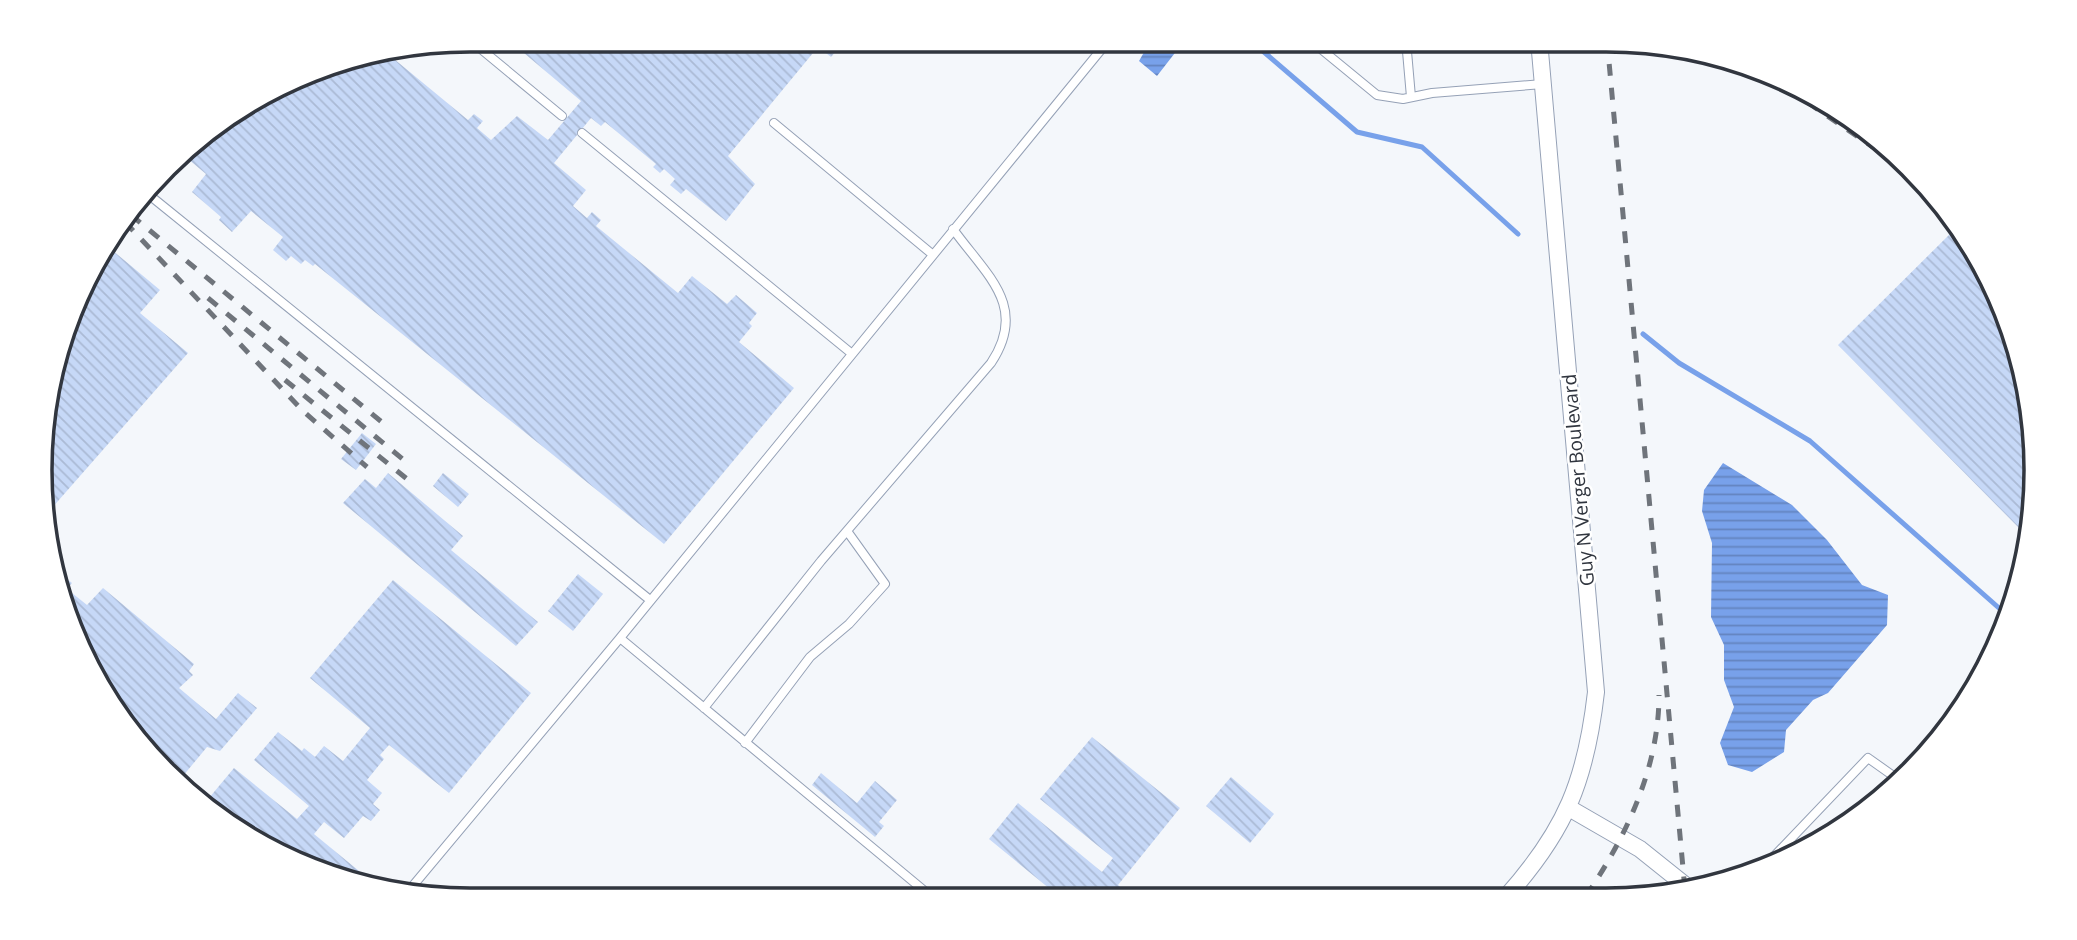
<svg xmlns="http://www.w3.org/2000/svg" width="2077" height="940" font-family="'Open Sans',sans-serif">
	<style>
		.water { fill: url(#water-rules) }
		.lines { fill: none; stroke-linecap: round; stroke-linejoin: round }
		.stream { stroke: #78a1ea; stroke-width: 5 }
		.building { fill: url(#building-back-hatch) }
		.lane-casing { stroke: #95a1b6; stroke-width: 10 }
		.street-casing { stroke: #95a1b6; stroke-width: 18 }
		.lane { stroke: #fff; stroke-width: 8 }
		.street { stroke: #fff; stroke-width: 16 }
		.rail { stroke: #6f747b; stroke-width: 5; stroke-dasharray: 12 12; stroke-linecap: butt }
		.labels { text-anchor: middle; stroke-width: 5; stroke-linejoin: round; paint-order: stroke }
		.street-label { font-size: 19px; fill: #31363f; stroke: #fff }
		.rim { fill: none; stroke: #31363f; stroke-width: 3.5 }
	</style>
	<defs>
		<pattern id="water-rules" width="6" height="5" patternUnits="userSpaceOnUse" patternTransform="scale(1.75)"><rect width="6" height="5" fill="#78a1ea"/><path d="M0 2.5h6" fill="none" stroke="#6384bf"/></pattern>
		<pattern id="building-back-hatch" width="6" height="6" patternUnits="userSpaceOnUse" patternTransform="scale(1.75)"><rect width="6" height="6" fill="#c6d8f7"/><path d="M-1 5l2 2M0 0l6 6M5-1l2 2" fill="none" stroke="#abbad5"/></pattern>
	</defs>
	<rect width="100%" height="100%" fill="#f4f7fb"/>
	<!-- water -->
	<path class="water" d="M 1151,40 L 1185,40 L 1157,76 L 1139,61 Z
		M 1723,463 L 1792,505 L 1827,540 L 1862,585 L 1888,595 L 1887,625 L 1828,693 L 1813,700 L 1786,730 L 1784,752 L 1752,772 L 1728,765 L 1720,743 L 1734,707 L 1724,680 L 1724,645 L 1711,617 L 1712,543 L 1702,511 L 1704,490 Z"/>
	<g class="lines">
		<!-- stream -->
		<path class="stream" d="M 1250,40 L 1357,132 L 1422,147 L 1518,234
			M 1643,334 L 1679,363 L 1810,441 L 2008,616"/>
	</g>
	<!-- building -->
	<path class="building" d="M 507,40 L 836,40 L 833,45 L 838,49 L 831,57 L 818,47 L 728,156 L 755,184 L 726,221 L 686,189 L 681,194 L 670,185 L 675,179 L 664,169 L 660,173 L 653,167 L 656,164 L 605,122 L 601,126 L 591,118 L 554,163 L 586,190 L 573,206 L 587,218 L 592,212 L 601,220 L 596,226 L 678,293 L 692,276 L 727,304 L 736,295 L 757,313 L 749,323 L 752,326 L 739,342 L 794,388 L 664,544 L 315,264 L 313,266 L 305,260 L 301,264 L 291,256 L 286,261 L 273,250 L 283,237 L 251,211 L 232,232 L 219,220 L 221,217 L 192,192 L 206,174 L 181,153 L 187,147 L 331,63 L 388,54 L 468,120 L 474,114 L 483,121 L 477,128 L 491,140 L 517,116 L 548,140 L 581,101 L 518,48 L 514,52 L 507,47 L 510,43 Z
		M 1951,233 L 1966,249 L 2004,305 L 2037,470 L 2024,533 L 1838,345 Z
		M 106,245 L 160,290 L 140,313 L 188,353 L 44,517 L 48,387 L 98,255 Z
		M 362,433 L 376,444 L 356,470 L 341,459 Z
		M 388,473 L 463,536 L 451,550 L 538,622 L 516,646 L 343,503 L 365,479 L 376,488 Z
		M 443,473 L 469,494 L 458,507 L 433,486 Z
		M 60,573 L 72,583 L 67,589 L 87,605 L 103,588 L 194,664 L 189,671 L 193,675 L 179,688 L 216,719 L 238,693 L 257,708 L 220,751 L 207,747 L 178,782 L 98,685 Z
		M 578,574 L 603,594 L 573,631 L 548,611 Z
		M 393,580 L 531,693 L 449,793 L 389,745 L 380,755 L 384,759 L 367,780 L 382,793 L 373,804 L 380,810 L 371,821 L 363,816 L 344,838 L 324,822 L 314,834 L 370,880 L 306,867 L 204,804 L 234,768 L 297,819 L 309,806 L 254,760 L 278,732 L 302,751 L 304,748 L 315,757 L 324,746 L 343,761 L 370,728 L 310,678 Z
		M 1092,737 L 1180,808 L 1118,885 L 1134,898 L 1061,898 L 989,839 L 1018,803 L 1102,872 L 1113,858 L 1040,799 Z
		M 821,773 L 857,803 L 875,781 L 897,800 L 879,822 L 884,826 L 875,837 L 812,785 Z
		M 1231,777 L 1274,814 L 1250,843 L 1206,806 Z"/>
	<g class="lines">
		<!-- lane casing -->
		<g class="lane-casing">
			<path id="lane" d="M 470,40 L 562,116
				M 1310,40 L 1377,95 L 1403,99 L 1432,93 L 1543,84
				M 1406,40 L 1411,97
				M 774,123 L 932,254
				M 582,133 L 851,353
				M 148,194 L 650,600
				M 704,708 L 821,561 L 991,363 C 1029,306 986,275 953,229
				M 745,743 L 810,657 L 849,624 L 885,584 L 847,531
				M 1761,870 L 1868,758 L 1899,780
				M 411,888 L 620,638
				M 933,898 L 620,638 L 1109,40"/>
		</g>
		<!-- street casing -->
		<g class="street-casing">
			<path id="street" d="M 1569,808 L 1640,849 L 1690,889
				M 1506,897 C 1566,830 1586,780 1596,692 L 1539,40"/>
		</g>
		<!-- lane -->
		<use href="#lane" class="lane"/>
		<!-- street -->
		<use href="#street" class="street"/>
		<!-- rail -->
		<path class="rail" d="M 1607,40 L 1685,890
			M 1770,73 L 1807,102 L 1920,179
			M 131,215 L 389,428
			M 125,222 L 303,411 L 367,467
			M 208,298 L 411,466
			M 285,380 L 407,479
			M 1586,896 C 1626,837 1659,768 1659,695"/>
	</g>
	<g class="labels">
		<!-- street labels -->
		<g class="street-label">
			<text transform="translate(1578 480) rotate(-95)" y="7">Guy N Verger Boulevard</text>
		</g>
	</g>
	<!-- crop -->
	<path d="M0 0H2077V940H0ZM470 52H1606A418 418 0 0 1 2024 470V470A418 418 0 0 1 1606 888H470A418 418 0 0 1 52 470V470A418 418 0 0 1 470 52Z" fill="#fff" fill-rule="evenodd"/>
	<path class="rim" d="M470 52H1606A418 418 0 0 1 2024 470V470A418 418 0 0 1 1606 888H470A418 418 0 0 1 52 470V470A418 418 0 0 1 470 52Z"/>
</svg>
